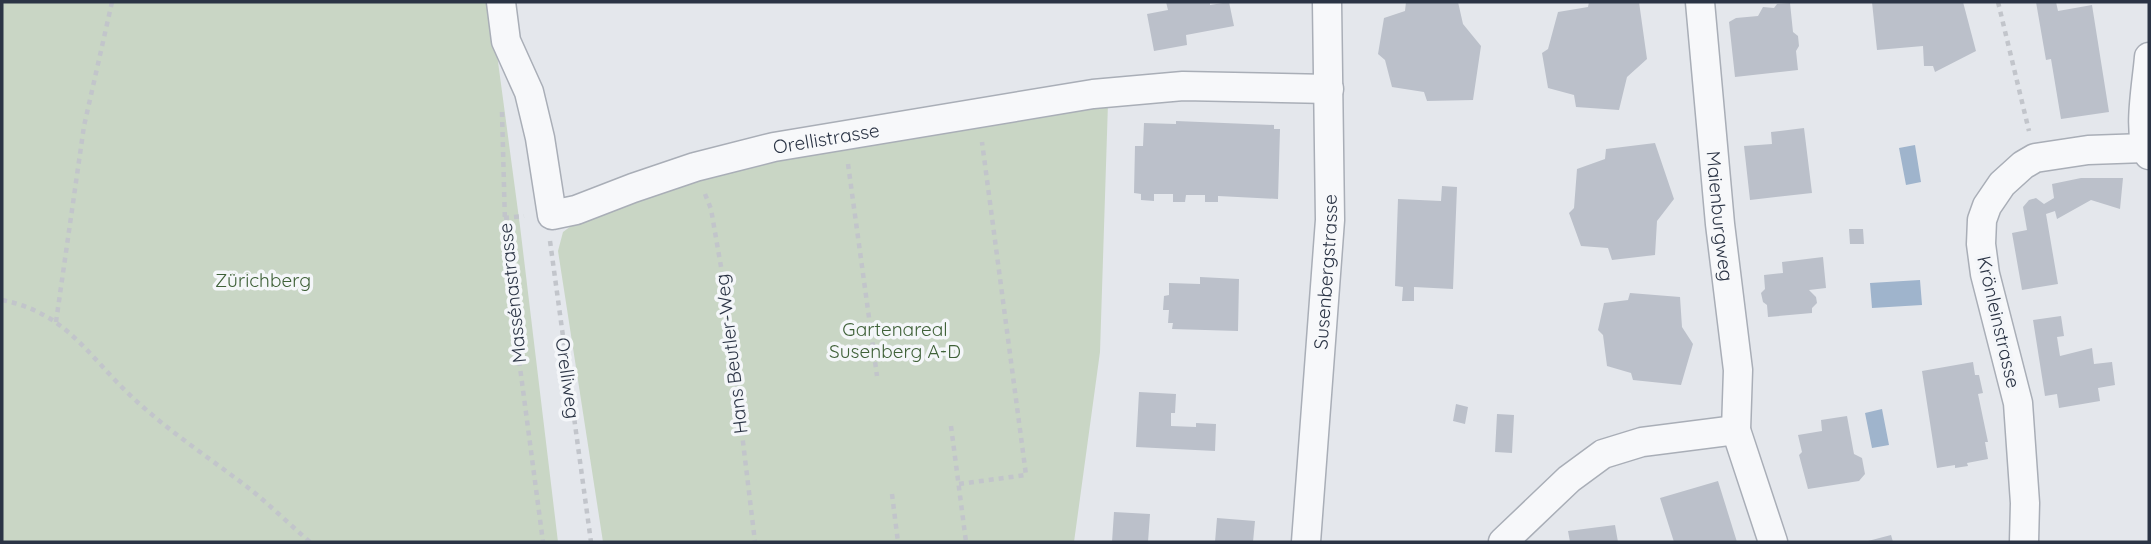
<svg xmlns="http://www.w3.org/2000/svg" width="2151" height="544" font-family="Quicksand,sans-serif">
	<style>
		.green { fill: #c9d6c5 }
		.water { fill: #9fb4cc }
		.building { fill: #bbc0ca }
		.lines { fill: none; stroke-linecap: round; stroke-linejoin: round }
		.minor-casing { stroke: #a9aeb7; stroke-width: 31 }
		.path { stroke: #c2c5cb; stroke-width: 4.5; stroke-dasharray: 5 5; stroke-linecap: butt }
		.minor { stroke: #f7f8fa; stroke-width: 28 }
		.labels { text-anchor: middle; stroke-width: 7; stroke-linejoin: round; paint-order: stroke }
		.street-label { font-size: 19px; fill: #2b3445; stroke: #f4f6f9 }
		.park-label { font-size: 19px; fill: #3f6138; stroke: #f4f6f9 }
	</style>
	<rect width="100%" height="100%" fill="#e4e7ec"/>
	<!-- green -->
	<path class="green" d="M 2,2 L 490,2 L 520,226 L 558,542 L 2,542 Z
		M 1108,103 L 1100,352 L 1074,542 L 603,542 L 558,251 L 563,232 L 582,218 L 720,168 Z"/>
	<!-- water -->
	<path class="water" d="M 1915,145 L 1921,182 L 1906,185 L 1899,148 Z
		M 1920,280 L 1922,305 L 1872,308 L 1870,283 Z
		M 1882,409 L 1889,445 L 1872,448 L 1865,413 Z"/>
	<!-- building -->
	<path class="building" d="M 1166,2 L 1210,2 L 1210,5 L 1229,2 L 1234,26 L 1186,35 L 1187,45 L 1154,51 L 1147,14 L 1168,10 Z
		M 1406,2 L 1458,2 L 1463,24 L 1481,46 L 1473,100 L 1427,101 L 1424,92 L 1392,87 L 1385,60 L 1378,54 L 1384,18 L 1405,11 Z
		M 1589,2 L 1639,2 L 1647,59 L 1627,77 L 1619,110 L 1576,107 L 1574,95 L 1548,88 L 1542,53 L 1548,49 L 1558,12 L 1588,7 Z
		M 1872,2 L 1963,2 L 1976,51 L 1935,72 L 1933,66 L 1924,66 L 1923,46 L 1877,50 Z
		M 2036,2 L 2056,2 L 2058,11 L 2092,5 L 2109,112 L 2061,119 L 2051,59 L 2046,60 Z
		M 1790,3 L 1793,32 L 1798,36 L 1799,46 L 1796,51 L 1798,70 L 1735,77 L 1729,22 L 1736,18 L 1758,16 L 1763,7 L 1774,8 L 1777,4 Z
		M 1176,121 L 1274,125 L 1274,129 L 1280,129 L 1278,199 L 1218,196 L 1218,202 L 1205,202 L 1205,195 L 1186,195 L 1185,202 L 1173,202 L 1173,194 L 1154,194 L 1154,201 L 1141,200 L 1141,194 L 1134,193 L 1135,146 L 1143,146 L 1144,123 L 1176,124 Z
		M 1804,128 L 1812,193 L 1750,200 L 1744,146 L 1772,144 L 1771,132 Z
		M 1655,143 L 1674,199 L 1657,221 L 1655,255 L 1612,260 L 1608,248 L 1581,246 L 1569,213 L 1574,208 L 1577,169 L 1605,159 L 1606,149 Z
		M 2081,178 L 2123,178 L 2120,209 L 2091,200 L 2057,219 L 2055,211 L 2046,214 L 2058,284 L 2022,290 L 2012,233 L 2027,230 L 2023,207 L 2029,200 L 2036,198 L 2044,204 L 2054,198 L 2052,184 Z
		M 1442,186 L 1457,187 L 1453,289 L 1414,287 L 1414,301 L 1402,301 L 1403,287 L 1395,286 L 1398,199 L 1441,201 Z
		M 1849,229 L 1863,229 L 1864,244 L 1850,244 Z
		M 1823,257 L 1826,288 L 1809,290 L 1816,297 L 1817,303 L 1812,308 L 1812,313 L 1768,317 L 1767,305 L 1763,302 L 1761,293 L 1765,289 L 1764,275 L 1783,273 L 1782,262 Z
		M 1200,277 L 1239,279 L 1238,331 L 1172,329 L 1173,323 L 1168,323 L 1169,310 L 1163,310 L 1164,296 L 1169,295 L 1169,283 L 1200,284 Z
		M 1630,293 L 1680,297 L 1682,327 L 1693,344 L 1681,385 L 1633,380 L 1631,373 L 1607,366 L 1603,335 L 1598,330 L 1604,303 L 1628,300 Z
		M 2061,316 L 2064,336 L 2057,337 L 2060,356 L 2092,348 L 2094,364 L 2112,362 L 2115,385 L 2098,388 L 2100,401 L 2059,408 L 2057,394 L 2045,396 L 2033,320 Z
		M 1973,362 L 1975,375 L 1979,375 L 1983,393 L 1978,394 L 1988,442 L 1985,442 L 1988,459 L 1967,463 L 1968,466 L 1955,468 L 1955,465 L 1937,468 L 1922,371 Z
		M 1139,392 L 1176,394 L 1175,413 L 1171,413 L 1171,426 L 1196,427 L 1196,423 L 1216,424 L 1215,451 L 1136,447 Z
		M 1456,404 L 1468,407 L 1465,424 L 1453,421 Z
		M 1497,414 L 1514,415 L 1512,453 L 1495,452 Z
		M 1847,416 L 1854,454 L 1862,458 L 1865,474 L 1859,481 L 1808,489 L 1799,455 L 1802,452 L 1798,435 L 1822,431 L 1821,420 Z
		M 1718,481 L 1737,542 L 1674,542 L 1660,498 Z
		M 1114,512 L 1150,514 L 1148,542 L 1112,542 Z
		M 1217,518 L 1255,521 L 1253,542 L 1215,542 Z
		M 1615,525 L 1618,542 L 1570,542 L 1568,531 Z
		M 1891,535 L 1893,542 L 1868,542 L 1868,541 Z"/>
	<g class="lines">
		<!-- minor casing -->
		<g class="minor-casing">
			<g id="minor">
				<path id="s1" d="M 501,2 L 506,41 L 529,92 L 540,138 L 552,215 L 576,210 L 633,188 L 695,167 L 774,147 L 1093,94 L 1183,86 L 1329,89"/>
				<path id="s2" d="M 1700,2 L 1720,224 L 1738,370 L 1736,430 L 1773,542"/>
				<path d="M 2149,57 C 2147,83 2137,133 2149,155"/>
				<path id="s3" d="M 1306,542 L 1330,220 L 1327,2"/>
				<path d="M 1503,542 L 1569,479 L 1603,454 L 1642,442 L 1736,430"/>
				<path d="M 2024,542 L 2025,503 L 2018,403 L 1985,274 L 1981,244 L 1982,220 L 1987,206 L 2002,184 L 2023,165 L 2035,158 L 2088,150 L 2145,148"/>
			</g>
		</g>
		<!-- path -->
		<path class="path" d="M 1998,2 L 2029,131
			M 502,112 L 506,261 L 543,542
			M 848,164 L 877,376
			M 705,194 L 711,209 L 724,284 L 755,542
			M 504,218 L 524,216
			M 550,241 L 591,542
			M 2,300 C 67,313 88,356 132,397 C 167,430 208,457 246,486 C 268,503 289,524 310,542
			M 56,322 L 84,126 L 112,2
			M 951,426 L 966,542
			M 959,484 L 1026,475 L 982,142
			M 892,494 L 898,542"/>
		<!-- minor -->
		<use href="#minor" class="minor"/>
	</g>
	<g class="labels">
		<!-- street labels -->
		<g class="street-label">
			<text dy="7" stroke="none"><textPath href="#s1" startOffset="506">Orellistrasse</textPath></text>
			<text dy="7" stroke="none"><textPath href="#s2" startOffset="215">Maienburgweg</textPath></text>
			<text dy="7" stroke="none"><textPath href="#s3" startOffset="271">Susenbergstrasse</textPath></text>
			<text transform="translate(512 293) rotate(-96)" y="7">Massénastrasse</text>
			<text transform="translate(1999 322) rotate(77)" y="7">Krönleinstrasse</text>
			<text transform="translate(731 354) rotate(-97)" y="7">Hans Beutler-Weg</text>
			<text transform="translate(568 378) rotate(82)" y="7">Orelliweg</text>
		</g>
		<!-- park labels -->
		<g class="park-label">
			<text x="263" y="287">Zürichberg</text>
			<text x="895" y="336">Gartenareal<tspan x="895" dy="22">Susenberg A-D</tspan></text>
		</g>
	</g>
	<!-- border -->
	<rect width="2151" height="544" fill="none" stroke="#2b3445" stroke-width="7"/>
</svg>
